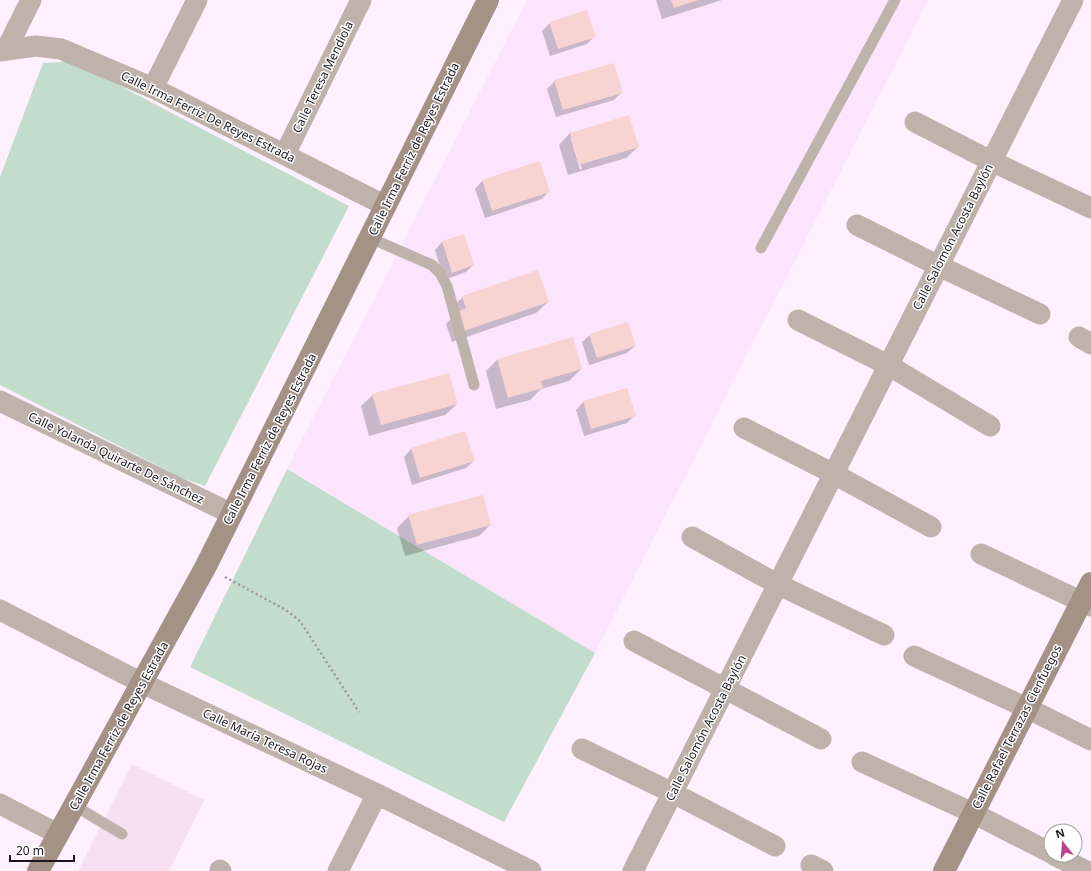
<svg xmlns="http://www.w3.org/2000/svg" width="1091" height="871" font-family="'Noto Sans',sans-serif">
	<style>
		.industrial { fill: #f4e0f0 }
		.built { fill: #fbe4fc }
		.green { fill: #c2ddcc }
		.shadow { fill: #0003; fill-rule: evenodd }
		.building { fill: #f7d3d1 }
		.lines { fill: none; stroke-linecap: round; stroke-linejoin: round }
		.path { stroke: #9f939f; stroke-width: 2.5; stroke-dasharray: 2 3; stroke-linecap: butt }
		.lane { stroke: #bfb2ab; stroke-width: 11 }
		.street { stroke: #bfb2ab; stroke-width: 21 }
		.secondary { stroke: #a49287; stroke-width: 22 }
		.labels { text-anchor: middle; stroke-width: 3; stroke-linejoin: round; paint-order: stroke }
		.street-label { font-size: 12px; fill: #1d151e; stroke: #fff }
	</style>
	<rect width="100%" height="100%" fill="#fef0fe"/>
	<!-- industrial -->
	<path class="industrial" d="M 132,764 L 204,800 L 169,871 L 78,871 Z"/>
	<!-- built -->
	<path class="built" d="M 527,0 L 928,0 L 595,653 L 287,469 Z"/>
	<!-- green -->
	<path class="green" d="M 73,61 L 349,206 L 205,486 L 184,479 L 0,385 L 0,177 L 43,63 Z
		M 287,469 L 595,653 L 504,822 L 190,667 Z"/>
	<!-- shadow -->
	<path class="shadow" d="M 656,0 L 722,0 L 662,19 Z
		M 550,23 L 595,36 L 587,44 L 550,56 L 542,31 Z
		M 555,81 L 621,93 L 614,100 L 556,117 L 547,89 Z
		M 570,133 L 638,147 L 626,158 L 568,175 L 559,145 ZM 571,139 L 573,139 L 582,169 L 580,170 Z
		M 482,181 L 549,191 L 542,199 L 485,218 L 475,189 Z
		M 464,235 L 473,265 L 466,272 L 444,280 L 435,250 L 442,242 Z
		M 463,297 L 548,302 L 536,313 L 452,342 L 446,324 L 454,316 L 451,308 Z
		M 590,335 L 635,346 L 627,353 L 589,365 L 582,342 Z
		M 572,338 L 581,369 L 569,381 L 541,389 L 530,400 L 496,409 L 486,371 L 497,360 Z
		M 627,389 L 635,415 L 627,423 L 584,436 L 576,410 L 583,402 Z
		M 373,395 L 457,404 L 445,415 L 369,436 L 361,406 Z
		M 465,433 L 474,461 L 466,468 L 412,485 L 404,457 L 411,449 Z
		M 409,516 L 490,525 L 479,536 L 405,556 L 397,528 Z"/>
	<!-- building -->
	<path class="building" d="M 671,0 L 698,0 L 674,8 Z
		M 587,10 L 596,37 L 558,49 L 549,22 Z
		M 614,63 L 623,93 L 563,110 L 554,80 Z
		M 629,115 L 639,147 L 579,165 L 570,133 Z
		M 540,161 L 550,192 L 492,211 L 482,180 Z
		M 464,234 L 474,265 L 452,273 L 442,241 Z
		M 538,270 L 549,302 L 464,331 L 457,312 L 466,308 L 462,296 Z
		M 628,322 L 636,346 L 597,358 L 589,334 Z
		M 573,337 L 582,369 L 541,381 L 543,388 L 508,398 L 497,359 Z
		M 449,373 L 458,404 L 381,425 L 372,394 Z
		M 627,388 L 636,416 L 591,429 L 583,401 Z
		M 465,431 L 475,461 L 420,478 L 411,448 Z
		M 483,495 L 491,525 L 417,545 L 408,515 Z"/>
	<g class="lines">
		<!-- path -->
		<path class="path" d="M 225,577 L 286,610 L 300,621 L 359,712"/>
		<!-- lane -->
		<path class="lane" d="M 370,238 L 432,265 L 440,273 L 447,286 L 474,385
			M 761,248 L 895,0
			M 75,806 L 122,834"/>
		<!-- street -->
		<path class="street" d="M 6,50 L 31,0
			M 0,51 L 36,46 L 61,49 L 153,88 L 386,206
			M 153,88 L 197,0
			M 915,122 L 991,161 L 1091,208
			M 285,154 L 361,0
			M 857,225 L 939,266 L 1040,314
			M 798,320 L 888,365 L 990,426
			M 1079,337 L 1091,344
			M 0,401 L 232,514
			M 744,428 L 834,474 L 931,527
			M 692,537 L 779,585 L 884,635
			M 981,554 L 1091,606
			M 0,610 L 142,683 L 377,794 L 531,871
			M 634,641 L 821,739
			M 914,656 L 1027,708 L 1091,740
			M 582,749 L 673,793 L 775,846
			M 862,762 L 973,813 L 1051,853
			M 0,804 L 58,834
			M 1054,855 L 1086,871
			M 811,865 L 823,871
			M 220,870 L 221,871
			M 338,871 L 377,794
			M 633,871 L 1073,0"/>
		<!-- secondary -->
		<path class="secondary" d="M 38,871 L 206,566 L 488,0
			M 944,871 L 1091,583"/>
	</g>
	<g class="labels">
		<!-- street labels -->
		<g class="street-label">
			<text transform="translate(323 77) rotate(-64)" y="4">Calle Teresa Mendiola</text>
			<text transform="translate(208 117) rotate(26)" y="4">Calle Irma Ferriz De Reyes Estrada</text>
			<text transform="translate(414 149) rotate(-64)" y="4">Calle Irma Ferriz de Reyes Estrada</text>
			<text transform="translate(953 237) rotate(-63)" y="4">Calle Salomón Acosta Baylón</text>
			<text transform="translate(270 439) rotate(-63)" y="4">Calle Irma Ferriz de Reyes Estrada</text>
			<text transform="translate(116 458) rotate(26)" y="4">Calle Yolanda Quirarte De Sánchez</text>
			<text transform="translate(119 726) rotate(-61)" y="4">Calle Irma Ferriz de Reyes Estrada</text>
			<text transform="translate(1017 727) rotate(-63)" y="4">Calle Rafael Terrazas Cienfuegos</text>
			<text transform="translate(706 728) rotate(-63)" y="4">Calle Salomón Acosta Baylón</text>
			<text transform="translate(265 741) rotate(25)" y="4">Calle María Teresa Rojas</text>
		</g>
	</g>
	<!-- north arrow -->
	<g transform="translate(1063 843) rotate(343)"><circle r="19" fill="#ffffff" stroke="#a5a1a5"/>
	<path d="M0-3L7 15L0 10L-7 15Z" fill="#be4190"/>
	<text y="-6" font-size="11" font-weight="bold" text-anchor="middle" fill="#1d151e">N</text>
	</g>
	<!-- scale -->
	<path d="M10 855v6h64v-6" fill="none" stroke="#1d151e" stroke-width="2"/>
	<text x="16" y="855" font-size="12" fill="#1d151e" stroke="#ffffff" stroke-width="3" paint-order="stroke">20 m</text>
</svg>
